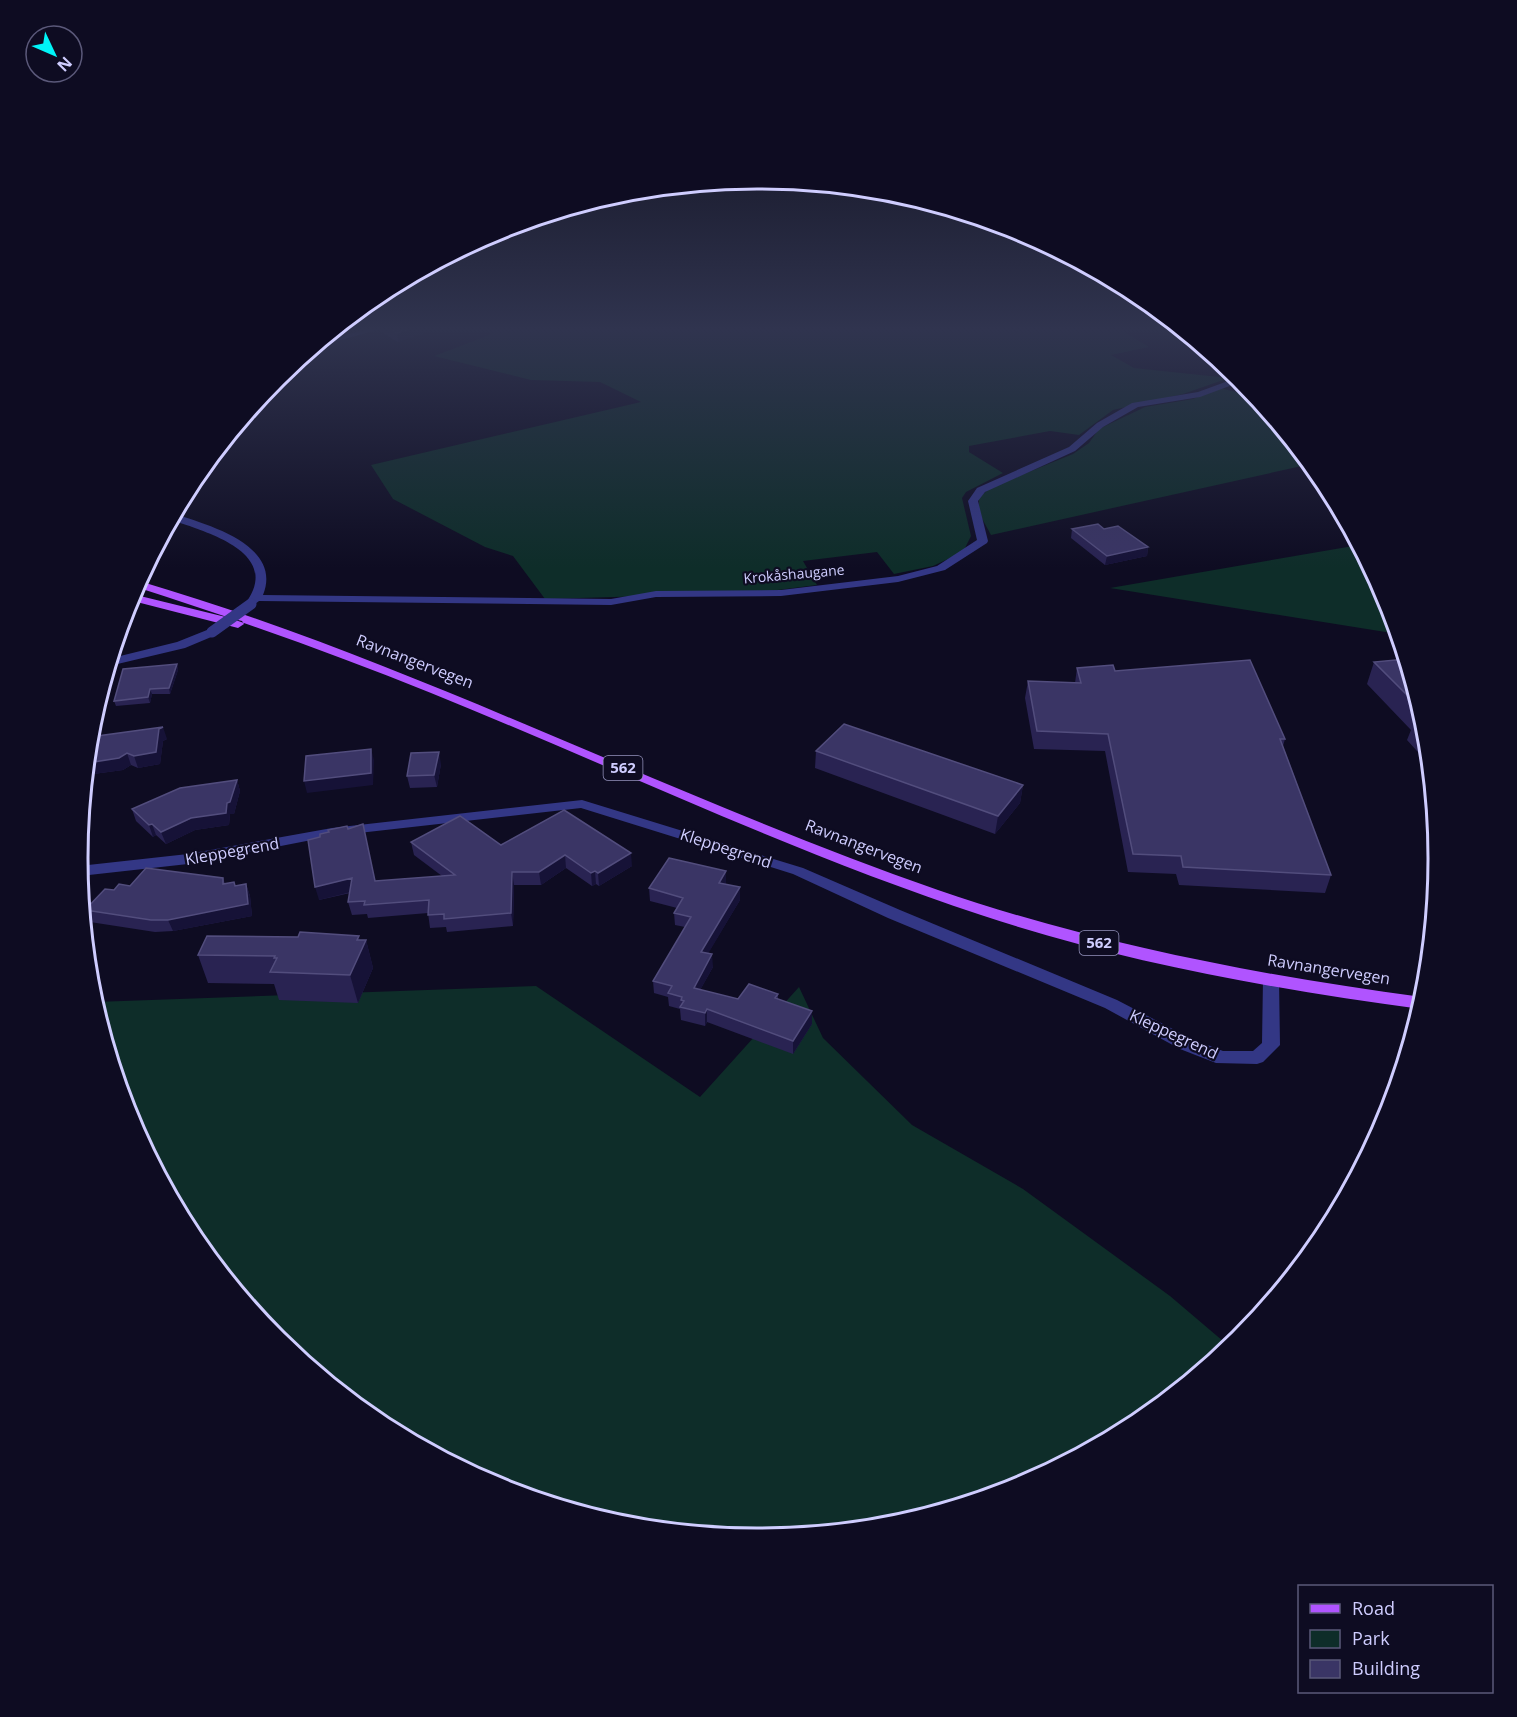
<svg xmlns="http://www.w3.org/2000/svg" width="1517" height="1717" font-family="'Open Sans',sans-serif">
	<style>
		.green { fill: #0e2d29 }
		.lines { fill: none; stroke-linecap: round; stroke-linejoin: round }
		.minor { fill: #333785; fill-rule: evenodd }
		.major { fill: #b054ff; fill-rule: evenodd }
		.minor-bridge { stroke: #333785; stroke-width: 11 }
		.wall { fill: #292352 }
		.shaded-wall { fill: #161237 }
		.building { fill: #3a3565; stroke: #524d7d; stroke-width: 1.5 }
		.labels { text-anchor: middle; stroke-width: 4.5; stroke-linejoin: round; paint-order: stroke }
		.far-street-label { font-size: 14px; fill: #cfcdff; stroke: #0e0c22 }
		.shield { fill: #0e0c22; stroke: #9593bd; stroke-width: 1.5 }
		.shield-label { font-size: 15px; font-weight: bold; fill: #cfcdff }
		.street-label { font-size: 16px; fill: #cfcdff; stroke: #0e0c22 }
		.rim { fill: none; stroke: #cfcdff; stroke-width: 3 }
	</style>
	<rect width="100%" height="100%" fill="#0e0c22"/>
	<!-- green -->
	<path class="green" d="M 481,328 L 1118,328 L 1149,347 L 1111,355 L 1134,368 L 1229,378 L 1183,394 L 1113,410 L 1079,435 L 1050,431 L 969,446 L 969,452 L 1003,473 L 966,492 L 962,498 L 971,536 L 963,552 L 933,566 L 894,574 L 877,552 L 803,561 L 817,585 L 754,593 L 545,599 L 513,556 L 485,547 L 393,499 L 371,465 L 641,402 L 600,382 L 531,380 L 434,356 L 492,334 Z
		M 1220,388 L 1256,397 L 1311,464 L 991,535 L 979,513 L 979,497 L 992,487 L 1073,454 L 1089,443 L 1099,429 L 1145,407 L 1193,399 Z
		M 1359,545 L 1387,598 L 1398,634 L 1110,588 Z
		M 536,986 L 700,1097 L 799,987 L 823,1038 L 912,1125 L 1023,1189 L 1170,1296 L 1230,1347 L 1136,1425 L 1019,1487 L 891,1526 L 758,1539 L 625,1526 L 498,1487 L 380,1424 L 277,1339 L 192,1236 L 130,1119 L 95,1002 Z"/>
	<g class="lines">
		<!-- minor -->
		<path class="minor" d="M 371,328 L 383,328 L 313,348 L 320,342 Z
			M 1239,377 L 1243,381 L 1200,397 L 1138,407 L 1103,427 L 1075,451 L 985,492 L 978,501 L 988,541 L 987,543 L 945,570 L 898,582 L 781,596 L 656,597 L 611,605 L 259,601 L 251,607 L 245,604 C 284,552 205,532 172,520 L 175,514 C 208,525 283,545 263,595 L 611,599 L 656,591 L 781,590 L 898,576 L 937,566 L 977,540 L 968,501 L 977,488 L 1069,447 L 1097,423 L 1132,403 L 1198,392 Z
			M 212,628 L 216,629 L 216,635 L 185,648 L 109,666 L 112,658 L 177,642 Z
			M 582,800 L 803,868 L 900,910 L 1117,1000 L 1192,1039 L 1223,1051 L 1253,1051 L 1262,1043 L 1263,979 L 1265,975 L 1277,975 L 1279,979 L 1280,1045 L 1263,1062 L 1257,1064 L 1216,1063 L 1180,1049 L 1105,1008 L 888,918 L 793,874 L 581,808 L 332,836 L 188,864 L 80,876 L 79,866 L 188,854 L 332,828 Z"/>
		<!-- major -->
		<path class="major" d="M 139,581 C 414,662 668,796 938,890 C 1095,944 1258,975 1422,997 L 1424,998 L 1421,1009 C 1272,989 1123,962 981,915 C 793,853 614,767 431,693 C 334,654 236,619 136,587 Z
			M 132,594 L 242,621 L 244,624 L 238,628 L 129,600 Z"/>
		<!-- minor-bridge -->
		<path class="minor-bridge" d="M 212,632 L 251,604"/>
	</g>
	<!-- wall -->
	<path class="wall" d="M 379,328 L 437,328 L 398,342 L 380,331 Z
		M 1072,529 L 1104,529 L 1148,547 L 1147,556 L 1105,565 L 1071,538 Z
		M 1406,659 L 1426,726 L 1429,760 L 1426,761 L 1407,740 L 1411,730 L 1367,684 L 1374,662 Z
		M 177,664 L 178,670 L 170,694 L 152,694 L 150,703 L 116,706 L 114,701 Z
		M 1077,668 L 1115,671 L 1285,739 L 1283,746 L 1331,875 L 1325,893 L 1179,885 L 1176,874 L 1128,872 L 1105,751 L 1034,749 L 1025,698 L 1028,681 L 1075,683 Z
		M 90,737 L 167,739 L 163,741 L 160,764 L 138,768 L 131,765 L 123,770 L 86,775 Z
		M 816,751 L 1023,785 L 1020,803 L 995,834 L 815,768 Z
		M 441,764 L 437,787 L 410,788 L 407,776 Z
		M 237,780 L 240,791 L 234,814 L 230,814 L 229,825 L 195,830 L 166,844 L 156,835 L 153,837 L 136,821 L 132,809 Z
		M 348,829 L 375,881 L 442,876 L 414,855 L 411,842 L 501,845 L 632,866 L 599,886 L 596,884 L 592,886 L 566,868 L 541,885 L 514,885 L 513,926 L 447,932 L 446,927 L 430,928 L 428,913 L 368,918 L 367,914 L 352,915 L 348,902 L 350,893 L 319,900 L 320,837 Z
		M 223,878 L 225,884 L 236,886 L 246,884 L 250,896 L 252,916 L 173,931 L 155,932 L 90,922 L 85,910 L 114,890 L 130,886 Z
		M 726,883 L 725,884 L 740,900 L 708,953 L 713,967 L 700,990 L 738,999 L 778,994 L 778,1000 L 812,1024 L 793,1054 L 707,1022 L 705,1026 L 681,1020 L 680,1009 L 669,1006 L 668,997 L 654,993 L 653,981 L 685,927 L 675,925 L 674,913 L 677,908 L 650,901 L 649,888 Z
		M 360,940 L 366,940 L 373,968 L 358,1003 L 279,1000 L 274,984 L 208,983 L 198,955 Z"/>
	<!-- shaded-wall -->
	<path class="shaded-wall" d="M 412,328 L 437,328 L 398,342 L 397,333 Z
		M 1148,547 L 1147,556 L 1105,565 L 1107,556 Z
		M 177,664 L 178,670 L 170,694 L 169,688 Z
		M 150,689 L 152,694 L 150,703 L 148,697 Z
		M 163,727 L 167,739 L 163,741 L 160,764 L 138,768 L 134,756 Z
		M 371,749 L 374,760 L 373,785 L 307,793 L 304,781 Z
		M 439,752 L 441,764 L 437,787 L 434,775 Z
		M 127,753 L 131,765 L 123,770 L 86,775 L 87,763 Z
		M 237,780 L 240,791 L 234,814 L 230,814 L 229,825 L 195,830 L 166,844 L 161,832 L 227,803 Z
		M 1023,785 L 1020,803 L 995,834 L 998,816 Z
		M 152,824 L 156,835 L 153,837 L 149,825 Z
		M 631,853 L 632,866 L 599,886 L 598,873 Z
		M 565,855 L 566,868 L 541,885 L 539,872 Z
		M 595,871 L 596,884 L 592,886 L 591,873 Z
		M 726,871 L 726,883 L 719,895 L 719,883 Z
		M 512,872 L 514,885 L 513,926 L 511,913 Z
		M 352,878 L 355,891 L 319,900 L 315,887 Z
		M 246,884 L 250,896 L 252,916 L 173,931 L 168,920 Z
		M 740,887 L 740,900 L 702,964 L 701,952 Z
		M 359,936 L 362,948 L 366,940 L 373,968 L 358,1003 L 350,975 L 357,940 Z
		M 712,954 L 713,967 L 694,1001 L 694,988 Z
		M 707,1009 L 707,1022 L 705,1026 L 705,1013 Z
		M 812,1011 L 812,1024 L 793,1054 L 793,1041 Z"/>
	<!-- building -->
	<path class="building" d="M 387,328 L 412,328 L 397,333 Z
		M 1098,524 L 1104,529 L 1118,526 L 1148,547 L 1107,556 L 1072,529 Z
		M 1406,659 L 1421,709 L 1374,662 Z
		M 1250,660 L 1285,739 L 1280,739 L 1331,875 L 1183,867 L 1181,856 L 1133,854 L 1108,734 L 1037,731 L 1028,681 L 1081,683 L 1077,668 L 1113,665 L 1115,671 Z
		M 177,664 L 169,688 L 150,689 L 148,697 L 114,701 L 123,669 Z
		M 1423,716 L 1426,726 L 1426,729 L 1415,717 Z
		M 844,724 L 1023,785 L 998,816 L 816,751 Z
		M 163,727 L 159,729 L 156,752 L 134,756 L 127,753 L 119,758 L 87,763 L 90,737 Z
		M 371,749 L 371,773 L 304,781 L 306,756 Z
		M 439,752 L 434,775 L 407,776 L 411,753 Z
		M 237,780 L 230,802 L 227,803 L 226,813 L 191,818 L 161,832 L 152,824 L 149,825 L 132,809 L 180,788 Z
		M 564,810 L 631,853 L 598,873 L 595,871 L 591,873 L 565,855 L 539,872 L 512,872 L 511,913 L 444,919 L 444,914 L 428,915 L 429,900 L 364,905 L 365,901 L 348,902 L 352,878 L 315,887 L 308,840 L 320,837 L 320,834 L 329,832 L 328,830 L 347,826 L 348,829 L 363,824 L 375,881 L 455,875 L 411,842 L 460,816 L 501,845 Z
		M 669,858 L 726,871 L 719,883 L 740,887 L 701,952 L 712,954 L 694,988 L 738,999 L 749,984 L 778,994 L 775,998 L 812,1011 L 793,1041 L 707,1009 L 705,1013 L 680,1007 L 684,1001 L 681,1000 L 682,997 L 668,993 L 672,986 L 653,981 L 691,917 L 674,913 L 683,898 L 649,888 Z
		M 146,868 L 223,878 L 223,884 L 234,882 L 235,886 L 246,884 L 248,904 L 168,920 L 151,920 L 85,910 L 105,889 L 114,890 L 119,884 L 130,886 Z
		M 300,932 L 359,936 L 357,940 L 366,940 L 350,975 L 270,972 L 277,958 L 274,958 L 275,956 L 198,955 L 207,936 L 298,937 Z"/>
	<!-- sky -->
	<linearGradient id="sky" x2="0" y2="1"><stop stop-color="#080713"/><stop offset="0.58" stop-color="#30344f"/><stop offset="1" stop-color="#30344f" stop-opacity="0"/></linearGradient>
	<rect width="1517" height="568" fill="url(#sky)"/>
	<g class="labels">
		<!-- far-street labels -->
		<g class="far-street-label">
			<text transform="translate(794 574) rotate(-5)" y="5">Krokåshaugane</text>
		</g>
		<!-- shield labels -->
		<g class="shield">
			<rect x="603.5" y="756" width="39" height="24" rx="4.5"/>
			<rect x="1079.5" y="931" width="39" height="24" rx="4.5"/>
		</g>
		<g class="shield-label">
			<text x="623" y="773">562</text>
			<text x="1099" y="948">562</text>
		</g>
		<!-- street labels -->
		<g class="street-label">
			<text transform="translate(415 661) rotate(21)" y="6">Ravnangervegen</text>
			<text transform="translate(864 846) rotate(21)" y="6">Ravnangervegen</text>
			<text transform="translate(726 848) rotate(18)" y="6">Kleppegrend</text>
			<text transform="translate(232 851) rotate(-10)" y="6">Kleppegrend</text>
			<text transform="translate(1329 969) rotate(9)" y="6">Ravnangervegen</text>
			<text transform="translate(1174 1034) rotate(25)" y="6">Kleppegrend</text>
		</g>
	</g>
	<!-- crop -->
	<path d="M0 0H1517V1717H0ZM757 189H759A669 669 0 0 1 1428 858V859A669 669 0 0 1 759 1528H757A669 669 0 0 1 88 859V858A669 669 0 0 1 757 189Z" fill="#0e0c22" fill-rule="evenodd"/>
	<path class="rim" d="M757 189H759A669 669 0 0 1 1428 858V859A669 669 0 0 1 759 1528H757A669 669 0 0 1 88 859V858A669 669 0 0 1 757 189Z"/>
	<!-- legend -->
	<rect x="1298" y="1585" width="195" height="108" fill="#0e0c22" stroke="#5b597a" stroke-width="1.5"/>
	<rect x="1310" y="1604" width="30" height="9" fill="#b054ff" stroke="#5b597a" stroke-width="1.5"/>
	<text x="1352" y="1615" font-size="18" fill="#cfcdff">Road</text>
	<rect x="1310" y="1630" width="30" height="18" fill="#0e2d29" stroke="#5b597a" stroke-width="1.5"/>
	<text x="1352" y="1645" font-size="18" fill="#cfcdff">Park</text>
	<rect x="1310" y="1660" width="30" height="18" fill="#3a3565" stroke="#5b597a" stroke-width="1.5"/>
	<text x="1352" y="1675" font-size="18" fill="#cfcdff">Building</text>
	<!-- north arrow -->
	<g transform="translate(54 54) rotate(134)"><circle r="28" fill="#0e0c22" stroke="#5b597a" stroke-width="1.5"/>
	<path d="M0-4.5L10 22L0 15L-10 22Z" fill="#00f5f8"/>
	<text y="-9" font-size="16" font-weight="bold" text-anchor="middle" fill="#cfcdff">N</text>
	</g>
</svg>
